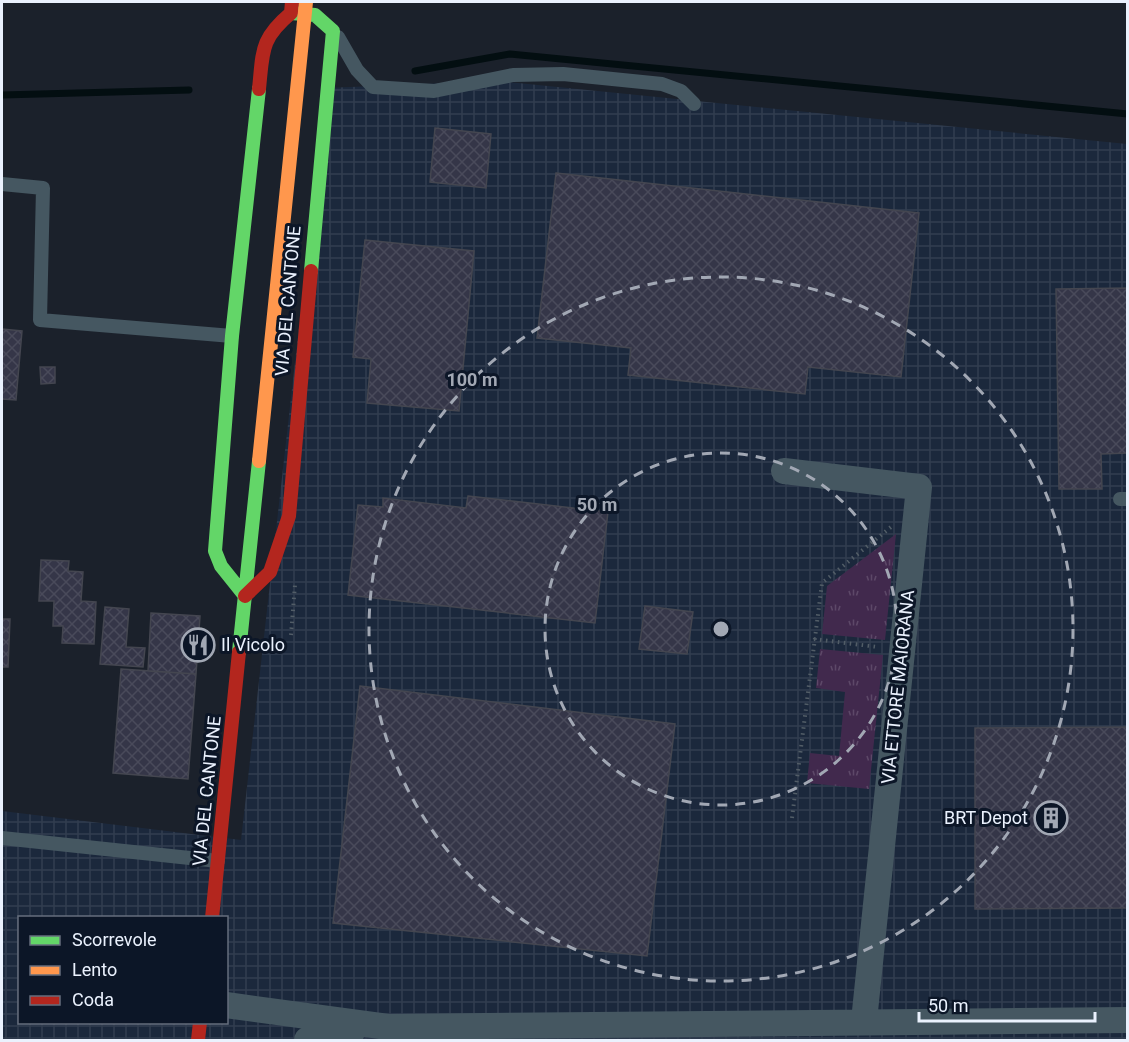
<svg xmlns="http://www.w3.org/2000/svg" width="1129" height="1042" font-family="Roboto,sans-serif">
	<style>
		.industrial { fill: url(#industrial-grid); fill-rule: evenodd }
		.grass { fill: url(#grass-tufts) }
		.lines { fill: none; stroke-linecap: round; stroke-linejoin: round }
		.stream { stroke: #030e11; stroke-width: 7 }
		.building { fill: url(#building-cross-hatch); stroke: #444650; stroke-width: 1.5 }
		.path { stroke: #525d67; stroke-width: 4; stroke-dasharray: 1.5 4.5; stroke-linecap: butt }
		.lane { stroke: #455761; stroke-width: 14 }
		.street { stroke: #455761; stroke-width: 26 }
		.fast { stroke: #63d668; stroke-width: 14 }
		.jam { stroke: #b3261e; stroke-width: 14 }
		.slow-bridge { stroke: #ff974d; stroke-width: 14 }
		.ring { fill: none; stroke: #a2a8b4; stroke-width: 3; stroke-dasharray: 10 8 }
		.labels { text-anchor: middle; stroke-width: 6; stroke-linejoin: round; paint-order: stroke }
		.street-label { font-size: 18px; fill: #eaf1fd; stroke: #0c1627 }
		.poi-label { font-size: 18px; fill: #eaf1fd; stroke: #0c1627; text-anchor: start }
		.centre { fill: #a2a8b4; stroke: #0c1627; stroke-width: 3 }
		.ring-label { font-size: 18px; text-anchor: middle; font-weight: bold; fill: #a2a8b4; stroke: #0c1627; stroke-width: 6; stroke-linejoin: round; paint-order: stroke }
	</style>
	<defs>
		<pattern id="industrial-grid" width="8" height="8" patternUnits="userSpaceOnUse" patternTransform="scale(1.5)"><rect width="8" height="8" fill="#1b283c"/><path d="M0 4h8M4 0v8" fill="none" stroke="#313d4f"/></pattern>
		<pattern id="grass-tufts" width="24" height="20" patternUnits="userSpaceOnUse" patternTransform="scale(1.5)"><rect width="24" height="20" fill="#41294d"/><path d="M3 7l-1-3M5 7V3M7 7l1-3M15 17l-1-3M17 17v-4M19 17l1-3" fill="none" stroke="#5d4868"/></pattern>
		<pattern id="building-cross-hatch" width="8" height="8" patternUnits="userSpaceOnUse" patternTransform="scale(1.5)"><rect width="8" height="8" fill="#353648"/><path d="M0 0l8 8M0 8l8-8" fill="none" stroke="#494a5a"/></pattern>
	</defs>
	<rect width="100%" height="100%" fill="#1b212b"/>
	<!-- industrial -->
	<path class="industrial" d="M 497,81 L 1127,144 L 1127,1040 L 2,1040 L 2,811 L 241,840 L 326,88 ZM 20,918 L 226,918 L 226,1022 L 20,1022 Z"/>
	<!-- grass -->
	<path class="grass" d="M 896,534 L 885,640 L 822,634 L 827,586 Z
		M 820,649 L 883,655 L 869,789 L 807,783 L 810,753 L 839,756 L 845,692 L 816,688 Z"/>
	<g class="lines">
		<!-- stream -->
		<path class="stream" d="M 415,71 L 510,54 L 1128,114
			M 2,95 L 189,90"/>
	</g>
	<!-- building -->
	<path class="building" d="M 435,128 L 491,134 L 486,188 L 430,182 Z
		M 556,173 L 919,213 L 901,377 L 808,367 L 805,394 L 628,375 L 631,348 L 537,338 Z
		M 365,240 L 474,251 L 459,411 L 367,403 L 371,359 L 353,357 Z
		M 1128,288 L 1128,453 L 1101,454 L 1102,489 L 1059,489 L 1056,289 Z
		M 2,329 L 22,331 L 16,400 L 2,399 Z
		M 40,367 L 55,367 L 55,383 L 41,384 Z
		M 468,496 L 608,512 L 595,623 L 348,595 L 358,505 L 383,507 L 383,498 L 466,508 Z
		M 41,560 L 69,561 L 68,571 L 83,572 L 81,601 L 96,602 L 94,644 L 62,643 L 63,626 L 53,626 L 54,601 L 39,601 Z
		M 645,606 L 693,612 L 687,654 L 639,649 Z
		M 105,607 L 129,609 L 126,647 L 145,648 L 143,667 L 100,664 Z
		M 151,613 L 200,616 L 196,674 L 148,671 Z
		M 2,619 L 10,619 L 8,667 L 2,667 Z
		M 121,669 L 196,674 L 188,779 L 113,773 Z
		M 360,686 L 675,724 L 647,956 L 333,923 Z
		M 1128,727 L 1128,908 L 975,909 L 975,728 Z"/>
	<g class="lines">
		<!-- path -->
		<path class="path" d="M 291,635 L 295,585
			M 814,639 L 878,647
			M 792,818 L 822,583 L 891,527"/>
		<!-- lane -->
		<path class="lane" d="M 338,37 L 357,70 L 373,87 L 434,91 L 513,75 L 563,74 L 662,84 L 681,91 L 694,104
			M 2,184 L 43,188 L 40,320 L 232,336
			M 1120,499 L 1128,499
			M 2,838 L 218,861"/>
		<!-- street -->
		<path class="street" d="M 784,471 L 919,487 L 864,1021
			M 226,1005 L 388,1027 L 1128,1020
			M 307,1040 L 352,1032"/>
		<!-- fast -->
		<path class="fast" d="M 291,13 L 315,15 L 333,31 L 311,271
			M 245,596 L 221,566 L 215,551 L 232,336 L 259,89
			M 239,652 L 259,461"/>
		<!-- jam -->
		<path class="jam" d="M 259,89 C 263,51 260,39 291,13 L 292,2
			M 245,596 L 270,572 L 289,516 L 311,271
			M 212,918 L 239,652
			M 198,1040 L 200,1022"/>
		<!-- slow-bridge -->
		<path class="slow-bridge" d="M 259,461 L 306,2"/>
	</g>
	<!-- distance rings -->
	<g class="ring">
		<circle cx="721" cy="629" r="176"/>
		<circle cx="721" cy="629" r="352"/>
	</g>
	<!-- icons -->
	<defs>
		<g id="restaurant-ring" transform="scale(1.725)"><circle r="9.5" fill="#0c1627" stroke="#a2a8b4" stroke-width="1.5"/><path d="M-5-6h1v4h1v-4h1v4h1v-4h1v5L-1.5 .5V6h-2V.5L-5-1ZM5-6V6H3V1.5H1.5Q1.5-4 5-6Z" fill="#a2a8b4"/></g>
		<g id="building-ring" transform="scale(1.725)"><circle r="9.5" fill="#0c1627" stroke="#a2a8b4" stroke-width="1.5"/><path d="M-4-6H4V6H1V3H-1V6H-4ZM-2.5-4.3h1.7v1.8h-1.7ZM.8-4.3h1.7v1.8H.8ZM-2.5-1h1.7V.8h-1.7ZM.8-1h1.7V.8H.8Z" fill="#a2a8b4"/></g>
	</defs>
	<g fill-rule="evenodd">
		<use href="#restaurant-ring" x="198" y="645"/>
		<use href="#building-ring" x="1051" y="818"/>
	</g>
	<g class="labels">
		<!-- street labels -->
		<g class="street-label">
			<text transform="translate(288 301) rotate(-85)" y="6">VIA DEL CANTONE</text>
			<text transform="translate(898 687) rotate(-84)" y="6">VIA ETTORE MAIORANA</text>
			<text transform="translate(207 791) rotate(-84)" y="6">VIA DEL CANTONE</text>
		</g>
		<!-- poi labels -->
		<g class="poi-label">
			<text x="221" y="651">Il Vicolo</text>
			<text x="1028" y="824" text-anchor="end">BRT Depot</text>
		</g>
	</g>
	<circle cx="721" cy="629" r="9" class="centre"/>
	<g class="ring-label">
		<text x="472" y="386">100 m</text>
		<text x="597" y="511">50 m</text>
	</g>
	<!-- border -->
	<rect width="1129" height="1042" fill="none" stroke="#eaf1fd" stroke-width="6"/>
	<!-- legend -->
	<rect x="18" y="916" width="210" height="108" fill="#0c1627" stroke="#656e7d" stroke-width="1.5"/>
	<rect x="30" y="936" width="30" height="9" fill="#63d668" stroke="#656e7d" stroke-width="1.5"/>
	<text x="72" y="946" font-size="18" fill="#eaf1fd">Scorrevole</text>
	<rect x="30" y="966" width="30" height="9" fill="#ff974d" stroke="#656e7d" stroke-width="1.5"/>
	<text x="72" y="976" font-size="18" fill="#eaf1fd">Lento</text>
	<rect x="30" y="996" width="30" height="9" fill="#b3261e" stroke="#656e7d" stroke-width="1.5"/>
	<text x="72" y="1006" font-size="18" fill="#eaf1fd">Coda</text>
	<!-- scale -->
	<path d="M919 1012v9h176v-9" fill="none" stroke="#eaf1fd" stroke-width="3"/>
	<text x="928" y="1012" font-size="18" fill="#eaf1fd" stroke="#0c1627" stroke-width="4.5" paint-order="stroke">50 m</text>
</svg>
